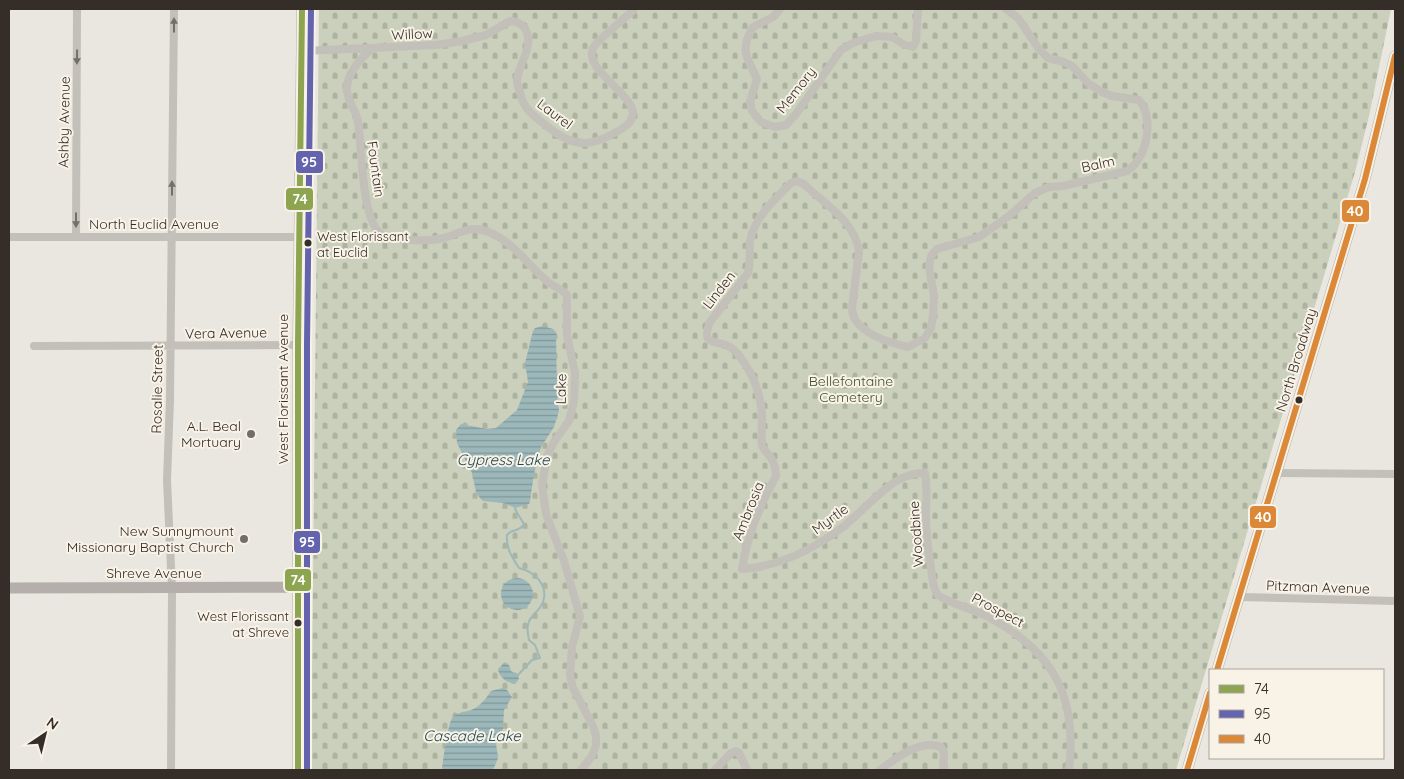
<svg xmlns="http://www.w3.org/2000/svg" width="1404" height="779" font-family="Quicksand,sans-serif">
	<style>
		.cemetery { fill: url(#cemetery-stones) }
		.water { fill: url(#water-rules) }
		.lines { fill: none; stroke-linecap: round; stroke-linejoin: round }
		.stream { stroke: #9db8ba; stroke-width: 2 }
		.street { stroke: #c3bfb9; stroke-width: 8 }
		.secondary { stroke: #b4afaa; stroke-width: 11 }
		.bus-1-casing { stroke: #f8f2e7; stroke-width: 10 }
		.bus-2-casing { stroke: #f8f2e7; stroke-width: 10 }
		.bus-3-casing { stroke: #f8f2e7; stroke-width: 10 }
		.bus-1 { stroke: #8da451; stroke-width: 6 }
		.bus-2 { stroke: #6364ad; stroke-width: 6 }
		.bus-3 { stroke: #db8839; stroke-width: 6 }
		.oneway { fill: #746f69 }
		.bus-dot { fill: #342d28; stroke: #f8f2e7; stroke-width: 2 }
		.poi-dot { fill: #746e68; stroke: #f8f2e7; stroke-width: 2 }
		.labels { text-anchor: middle; stroke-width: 4; stroke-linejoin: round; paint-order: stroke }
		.bus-label { font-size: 13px; fill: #342d28; stroke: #f8f2e7; text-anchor: start }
		.street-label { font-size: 14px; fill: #342d28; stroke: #f8f2e7 }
		.park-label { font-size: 14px; fill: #40502d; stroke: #f8f2e7 }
		.poi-label { font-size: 14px; fill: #342d28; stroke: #f8f2e7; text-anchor: end }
		.water-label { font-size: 15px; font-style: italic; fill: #214a52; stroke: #f8f2e7 }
		.line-badge { stroke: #f8f2e7; stroke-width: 2 }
		.badge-label { font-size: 14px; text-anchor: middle; font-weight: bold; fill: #fff }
	</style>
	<defs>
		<pattern id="cemetery-stones" width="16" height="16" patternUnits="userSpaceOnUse" patternTransform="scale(1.25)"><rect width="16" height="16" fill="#cad0bb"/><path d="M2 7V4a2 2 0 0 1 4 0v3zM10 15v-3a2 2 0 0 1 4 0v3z" fill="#aeb3a1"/></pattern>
		<pattern id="water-rules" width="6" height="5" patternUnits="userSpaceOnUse" patternTransform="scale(1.25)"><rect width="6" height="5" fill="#9db8ba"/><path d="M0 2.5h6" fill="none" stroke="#819697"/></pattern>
	</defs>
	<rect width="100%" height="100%" fill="#eae7e0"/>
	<!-- cemetery -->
	<path class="cemetery" d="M 319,9 L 1391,9 L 1369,116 L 1355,172 L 1176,770 L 311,770 Z"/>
	<!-- water -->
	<path class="water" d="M 543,326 L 553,329 L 556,332 L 557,395 L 559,411 L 554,427 L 541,447 L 534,474 L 530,501 L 529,504 L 515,508 L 504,503 L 483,501 L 480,498 L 476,492 L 472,473 L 457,443 L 456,430 L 461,424 L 487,429 L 496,428 L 517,410 L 528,382 L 525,363 L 533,331 L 535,328 Z
		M501 594a16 16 0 1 1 32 0a16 16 0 1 1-32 0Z
		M 504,663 L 509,665 L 511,671 L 518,675 L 519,679 L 515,684 C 507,683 499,677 498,669 Z
		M 503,688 L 507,690 L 512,697 L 504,710 L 503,729 L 496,743 L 498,758 L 493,770 L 442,770 C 443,761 448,721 453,717 C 457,713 462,712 468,711 C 479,708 485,700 491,691 Z"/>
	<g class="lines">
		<!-- stream -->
		<path class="stream" d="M 515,508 L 516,511 L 524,524 C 520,532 511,529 507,535 C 506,549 512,557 519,568 C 533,571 549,584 543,602 C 537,617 523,615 529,640 L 535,645 L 540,658 L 532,660 L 518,675"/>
		<!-- street -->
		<path class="street" d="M 780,9 L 773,17 L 753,27 C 739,52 747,56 757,79 L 750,102 L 752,111 L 761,122 L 775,127 L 786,125 L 796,114 L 841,50 L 853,43 L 876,36 L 892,37 L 903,44 L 913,47 L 916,41 L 918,9
			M 1006,9 L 1018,18 L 1039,49 L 1048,58 L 1064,62 L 1072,66 L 1089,84 L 1102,92 L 1112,96 L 1139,100 C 1155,118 1147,159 1127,171 L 1063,186 L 1049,187 L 1035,193 L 1009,216 L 979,237 L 937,249 L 931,256 L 929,267 L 934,296 L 933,316 L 931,328 L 925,338 L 908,347 C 890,343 852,332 852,308 L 859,251 C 854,220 825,205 804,184 L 797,181 L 791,183 C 775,199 754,218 750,241 C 749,252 751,262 748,273 L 710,322 C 700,347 716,339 730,347 C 737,351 741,358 745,364 C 755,379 761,397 762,415 C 762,424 761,436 762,445 C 763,450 768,453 771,458 C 774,463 776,469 776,476 C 760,505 747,536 742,569 C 772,567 799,556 824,540 C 837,532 850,522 861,511 C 879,495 898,472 925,473 C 928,487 926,502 926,515 C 926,533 928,551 931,568 C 932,576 933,588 937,594 C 943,601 972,609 982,614 C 1051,648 1078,693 1069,770
			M 372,49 C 361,58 346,74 347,90 C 347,100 356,111 358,121 C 362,146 361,219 381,234 C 391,242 432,241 444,238 C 455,235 465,228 477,229 C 508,233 526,264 548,282 C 554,287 562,289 567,295 L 567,335 L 575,373 L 574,401 L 569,421 L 554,442 L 547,456 L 542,485 L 546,514 L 564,561 L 580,616 L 572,647 L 570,675 L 573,688 L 593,726 L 596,736 L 596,745 L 592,756 L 581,770
			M 302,51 L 436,45 L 462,41 L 486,35 L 510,21 C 520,21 527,28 528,37 C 530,53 518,65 517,81 C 517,84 519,89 520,92 C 523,108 532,114 544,124 C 556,133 568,143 584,143 C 597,143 612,135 623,128 C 660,104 581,75 593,48 C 597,40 626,18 634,9
			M 76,236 L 77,9
			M 9,237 L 300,237
			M 34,346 L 298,345
			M 1277,473 L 1395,474
			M 1239,597 L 1395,601
			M 171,770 L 172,589 L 167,480 L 170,400 L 174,9
			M 715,770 L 731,753 L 736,751 L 739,753 L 747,770
			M 880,770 C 896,758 920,739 941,747 L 944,753 L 943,770"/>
		<!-- secondary -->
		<path class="secondary" d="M 9,588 L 299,587
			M 1217,670 L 1365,179 L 1395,56
			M 298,770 L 298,345 L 302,9
			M 1187,770 L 1210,693"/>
		<!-- bus-1 casing -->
		<g class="bus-1-casing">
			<path id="bus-1" d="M 298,770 L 298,345 L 302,9"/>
		</g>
		<!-- bus-2 casing -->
		<g class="bus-2-casing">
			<path id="bus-2" d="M 307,770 L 307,345 L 311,9"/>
		</g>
		<!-- bus-3 casing -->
		<g class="bus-3-casing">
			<path id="bus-3" d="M 1217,670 L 1365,179 L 1395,56
				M 1187,770 L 1210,693"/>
		</g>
		<!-- bus-1 -->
		<use href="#bus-1" class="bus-1"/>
		<!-- bus-2 -->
		<use href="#bus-2" class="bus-2"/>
		<!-- bus-3 -->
		<use href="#bus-3" class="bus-3"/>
	</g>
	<!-- one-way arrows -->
	<defs><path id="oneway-solid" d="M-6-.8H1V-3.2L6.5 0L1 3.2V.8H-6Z" transform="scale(1.25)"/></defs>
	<g class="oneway">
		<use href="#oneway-solid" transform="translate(174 25) rotate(-90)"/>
		<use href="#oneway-solid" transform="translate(77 57) rotate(91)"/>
		<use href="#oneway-solid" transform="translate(172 188) rotate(-90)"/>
		<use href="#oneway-solid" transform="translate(76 220) rotate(90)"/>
	</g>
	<!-- markers -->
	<g class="bus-dot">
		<circle cx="308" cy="243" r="4.5"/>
		<circle cx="1299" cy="400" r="4.5"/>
		<circle cx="298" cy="623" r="4.5"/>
	</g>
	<g class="poi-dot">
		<circle cx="251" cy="434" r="5"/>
		<circle cx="244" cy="539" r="5"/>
	</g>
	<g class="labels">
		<!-- bus labels -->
		<g class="bus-label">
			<text x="317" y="241">West Florissant<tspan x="317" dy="16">at Euclid</tspan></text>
			<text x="289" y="621" text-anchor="end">West Florissant<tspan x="289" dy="16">at Shreve</tspan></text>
		</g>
		<!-- street labels -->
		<g class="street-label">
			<text transform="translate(412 34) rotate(-3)" y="5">Willow</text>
			<text transform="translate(796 90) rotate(-52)" y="5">Memory</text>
			<text transform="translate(555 114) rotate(37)" y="5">Laurel</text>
			<text transform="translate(64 122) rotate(-89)" y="5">Ashby Avenue</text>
			<text transform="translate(1098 164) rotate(-12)" y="5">Balm</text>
			<text transform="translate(376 169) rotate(82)" y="5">Fountain</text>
			<text x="154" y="229">North Euclid Avenue</text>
			<text transform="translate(719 290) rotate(-52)" y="5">Linden</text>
			<text transform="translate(226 333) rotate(-1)" y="5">Vera Avenue</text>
			<text transform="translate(1296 360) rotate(-73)" y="5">North Broadway</text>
			<text transform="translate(157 389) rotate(-89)" y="5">Rosalie Street</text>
			<text transform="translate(283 389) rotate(-90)" y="5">West Florissant Avenue</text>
			<text transform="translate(561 389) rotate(-89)" y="5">Lake</text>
			<text transform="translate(748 511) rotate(-68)" y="5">Ambrosia</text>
			<text transform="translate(830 519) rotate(-36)" y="5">Myrtle</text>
			<text transform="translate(916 534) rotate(-94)" y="5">Woodbine</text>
			<text x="154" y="578">Shreve Avenue</text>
			<text transform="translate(1318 587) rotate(2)" y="5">Pitzman Avenue</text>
			<text transform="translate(998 610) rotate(28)" y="5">Prospect</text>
		</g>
		<!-- park labels -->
		<g class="park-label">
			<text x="851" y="386">Bellefontaine<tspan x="851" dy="16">Cemetery</tspan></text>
		</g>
		<!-- poi labels -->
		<g class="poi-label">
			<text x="241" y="431">A.L. Beal<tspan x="241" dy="16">Mortuary</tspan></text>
			<text x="234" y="536">New Sunnymount<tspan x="234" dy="16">Missionary Baptist Church</tspan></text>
		</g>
		<!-- water labels -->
		<g class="water-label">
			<text x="503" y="465">Cypress Lake</text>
			<text x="472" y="741">Cascade Lake</text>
		</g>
	</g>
	<g class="line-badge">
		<rect x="295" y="150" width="29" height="24" rx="5" fill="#6364ad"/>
		<rect x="285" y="187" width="29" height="24" rx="5" fill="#8da451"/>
		<rect x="1341" y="199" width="29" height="24" rx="5" fill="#db8839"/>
		<rect x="1249" y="505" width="28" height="24" rx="5" fill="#db8839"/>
		<rect x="293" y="530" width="28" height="24" rx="5" fill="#6364ad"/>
		<rect x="284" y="568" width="28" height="24" rx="5" fill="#8da451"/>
	</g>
	<g class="badge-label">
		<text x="309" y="167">95</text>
		<text x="300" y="204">74</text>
		<text x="1355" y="216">40</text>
		<text x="1263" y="522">40</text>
		<text x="307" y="547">95</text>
		<text x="298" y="585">74</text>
	</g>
	<!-- border -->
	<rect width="1404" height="779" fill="none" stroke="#342d28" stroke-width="20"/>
	<!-- legend -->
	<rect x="1209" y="669" width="175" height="90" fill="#f8f2e7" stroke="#aaa39b"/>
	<rect x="1219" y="685" width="25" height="8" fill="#8da451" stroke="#aaa39b"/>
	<text x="1254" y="694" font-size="15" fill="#342d28">74</text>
	<rect x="1219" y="710" width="25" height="8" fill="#6364ad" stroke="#aaa39b"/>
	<text x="1254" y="719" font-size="15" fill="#342d28">95</text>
	<rect x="1219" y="735" width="25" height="8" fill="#db8839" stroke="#aaa39b"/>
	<text x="1254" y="744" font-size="15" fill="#342d28">40</text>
	<!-- north arrow -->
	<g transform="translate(45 734) rotate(35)" stroke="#f8f2e7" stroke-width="4" paint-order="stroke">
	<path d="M0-4L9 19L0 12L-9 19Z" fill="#342d28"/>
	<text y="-8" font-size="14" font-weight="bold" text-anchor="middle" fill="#342d28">N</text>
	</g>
</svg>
